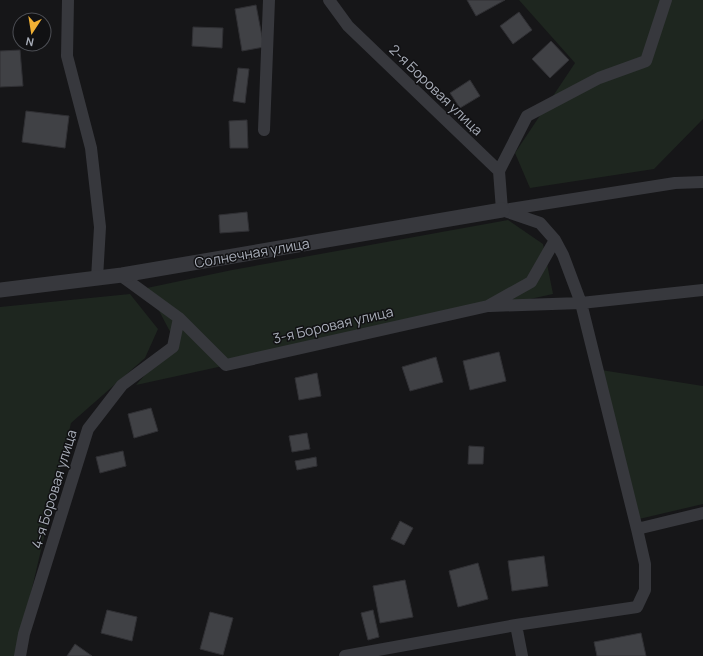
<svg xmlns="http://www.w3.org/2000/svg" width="703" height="656" font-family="Manrope,sans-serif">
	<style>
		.green { fill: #1e261f }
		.building { fill: #404145; stroke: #303034 }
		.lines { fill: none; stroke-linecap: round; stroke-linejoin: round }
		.minor { stroke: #37383d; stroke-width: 12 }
		.tertiary { stroke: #37383d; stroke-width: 15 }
		.labels { text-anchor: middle; stroke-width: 3; stroke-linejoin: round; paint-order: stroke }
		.street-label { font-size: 14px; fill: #a8adb8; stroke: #111113 }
	</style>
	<rect width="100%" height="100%" fill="#161618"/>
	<!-- green -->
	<path class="green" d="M 519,0 L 703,0 L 703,119 L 654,169 L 530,188 L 515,153 L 575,63 Z
		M 508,220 L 543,244 L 553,294 L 136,385 L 175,341 L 147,288 L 232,270 Z
		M 130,294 L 158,329 L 145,358 L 71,423 L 16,656 L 0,656 L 0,307 Z
		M 601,370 L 703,386 L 703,504 L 639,519 Z"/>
	<!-- building -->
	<path class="building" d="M 467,0 L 505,0 L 476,16 Z
		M 256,5 L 264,47 L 242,51 L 235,9 Z
		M 519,12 L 532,30 L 513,44 L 500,26 Z
		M 193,27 L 223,28 L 222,48 L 192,46 Z
		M 551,41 L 569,60 L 550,78 L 532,59 Z
		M 20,50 L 23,86 L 0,87 L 0,51 Z
		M 238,68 L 249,69 L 245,103 L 233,101 Z
		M 470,80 L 480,96 L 460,108 L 450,93 Z
		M 26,111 L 69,116 L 65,148 L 22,142 Z
		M 247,120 L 248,148 L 230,148 L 229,121 Z
		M 247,212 L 249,231 L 220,233 L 219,215 Z
		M 499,352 L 506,381 L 470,390 L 463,361 Z
		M 436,357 L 443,382 L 410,391 L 402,367 Z
		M 317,373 L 321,396 L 299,400 L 295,378 Z
		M 151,408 L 158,431 L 134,438 L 128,414 Z
		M 307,433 L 310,449 L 292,452 L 289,436 Z
		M 469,446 L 484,447 L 483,464 L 468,464 Z
		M 123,451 L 126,466 L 100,473 L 96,457 Z
		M 316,457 L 317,466 L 297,470 L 295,461 Z
		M 400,521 L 413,528 L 404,545 L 391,539 Z
		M 544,556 L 548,586 L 512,591 L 508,561 Z
		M 478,563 L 488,599 L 458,607 L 449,571 Z
		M 405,580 L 413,617 L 380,623 L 373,586 Z
		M 107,610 L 137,617 L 132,641 L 101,633 Z
		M 373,610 L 379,637 L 368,640 L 361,613 Z
		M 210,612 L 233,618 L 223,655 L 200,649 Z
		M 641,633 L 646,656 L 597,656 L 594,642 Z
		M 75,644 L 92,656 L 67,656 Z"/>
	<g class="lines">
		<!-- minor -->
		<path class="minor" d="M 68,0 L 67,56 L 91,148 L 100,227 L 97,278
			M 329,0 L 348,26 L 499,171 L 502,210
			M 264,130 L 269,0
			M 499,171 L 527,116 L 599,78 L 646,61 L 666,0
			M 504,210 L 675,183 L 703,182
			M 120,275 L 179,318 L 226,365 L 488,306 L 531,282 L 555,240
			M 490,306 L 581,303 L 703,290
			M 637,529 L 703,513
			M 516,625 L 522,656
			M 20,656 L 24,634 L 88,429 L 122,385 L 173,347 L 179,318
			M 345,656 L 516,625 L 637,607 L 645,590 L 645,564 L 637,529 L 581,303 L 563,255 L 555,240 L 540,223 L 502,210"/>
		<!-- tertiary -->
		<path class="tertiary" d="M 0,290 L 122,275 L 502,210"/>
	</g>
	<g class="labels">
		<!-- street labels -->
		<g class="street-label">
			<text transform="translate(436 90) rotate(44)" y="5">2-я Боровая улица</text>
			<text transform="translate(252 253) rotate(-10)" y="5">Солнечная улица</text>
			<text transform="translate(333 325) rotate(-13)" y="5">3-я Боровая улица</text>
			<text transform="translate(54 489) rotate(-73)" y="5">4-я Боровая улица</text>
		</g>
	</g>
	<!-- north arrow -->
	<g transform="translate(32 32) rotate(192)"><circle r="19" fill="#111113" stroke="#4d4f55"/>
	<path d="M0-3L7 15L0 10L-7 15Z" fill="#f2b134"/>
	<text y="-6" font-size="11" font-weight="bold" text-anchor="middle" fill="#a8adb8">N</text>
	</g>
</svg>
